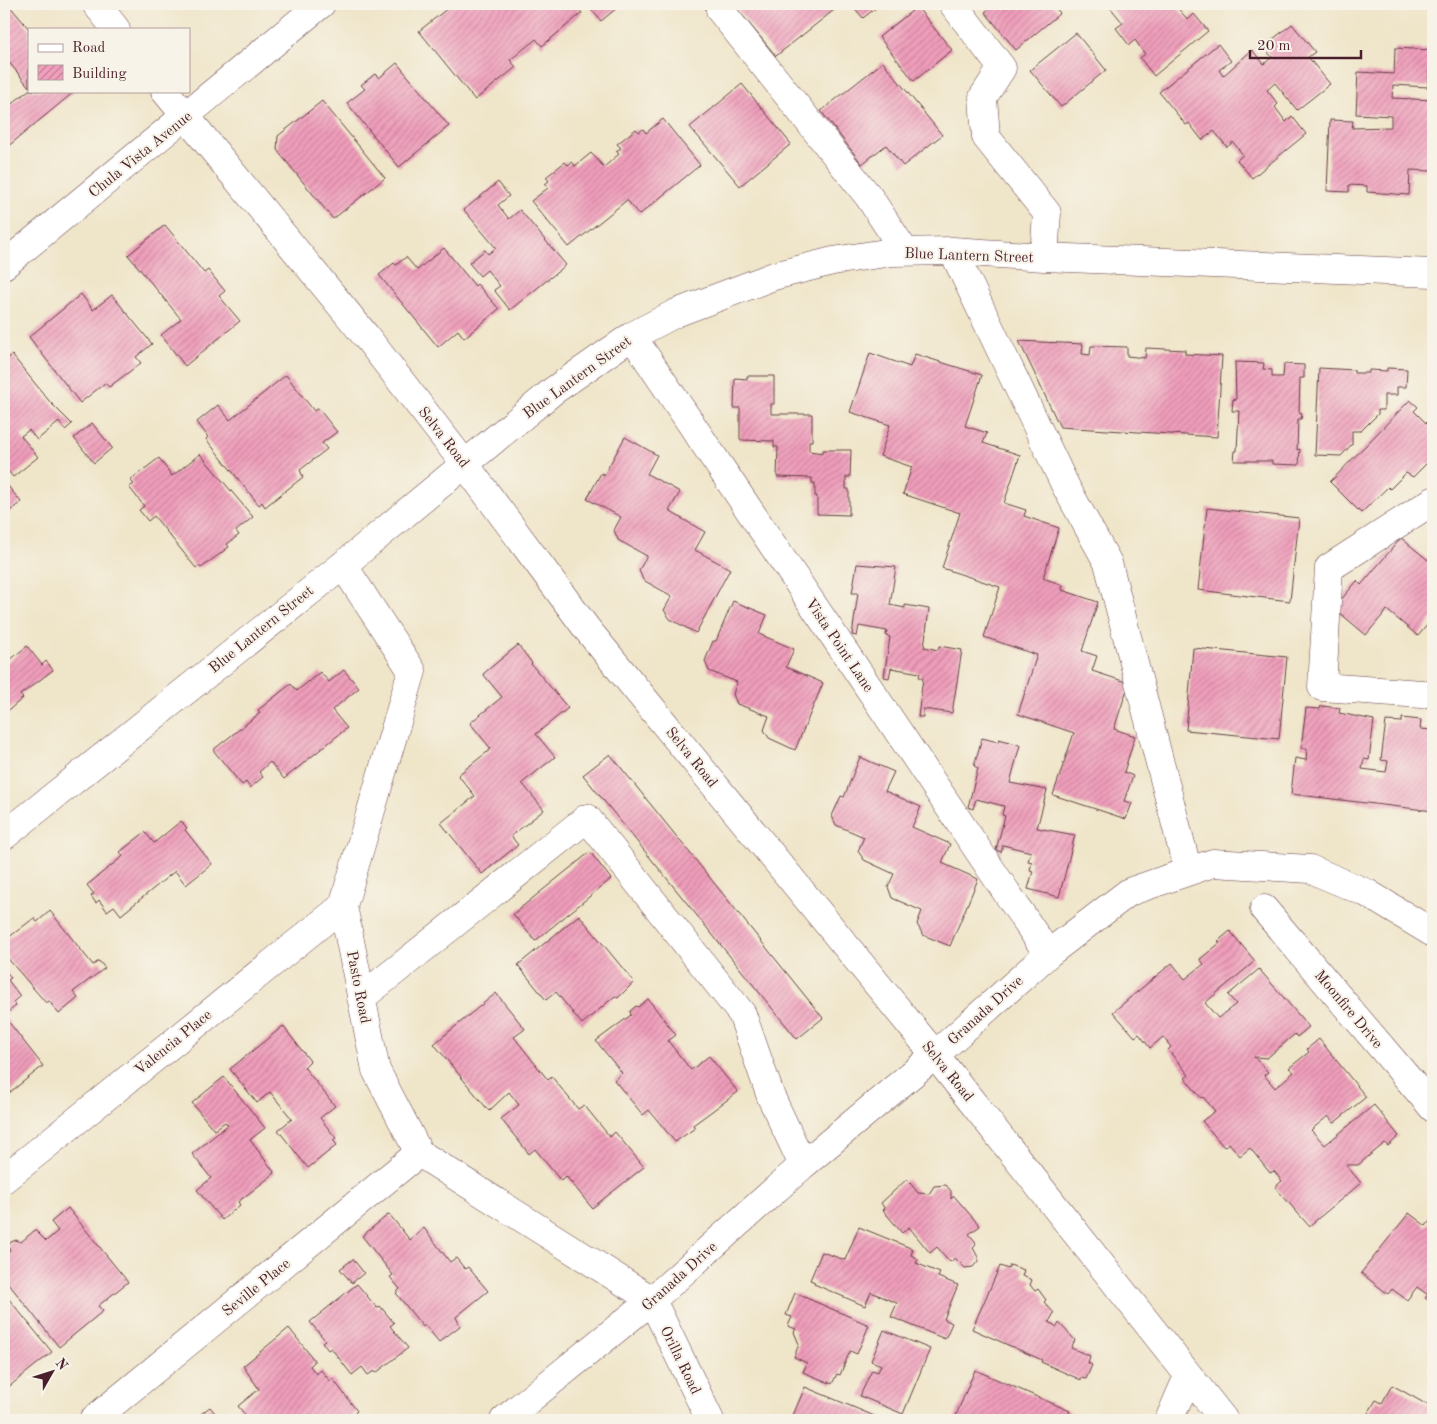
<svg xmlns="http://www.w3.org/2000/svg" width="1437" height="1424" font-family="'Old Standard TT',serif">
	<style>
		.building { fill: url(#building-hatch) }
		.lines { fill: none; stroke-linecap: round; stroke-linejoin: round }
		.minor-casing { stroke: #633d43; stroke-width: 29 }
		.minor { stroke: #fff; stroke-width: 28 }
		.labels { text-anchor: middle; stroke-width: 4; stroke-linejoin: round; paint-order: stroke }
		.street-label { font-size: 15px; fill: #4a1f2b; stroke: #f7f3e8 }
	</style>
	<defs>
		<pattern id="building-hatch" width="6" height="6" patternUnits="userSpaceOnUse" patternTransform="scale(1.25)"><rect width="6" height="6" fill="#f09ebb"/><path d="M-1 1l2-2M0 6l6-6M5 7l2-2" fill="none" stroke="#c48098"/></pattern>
	</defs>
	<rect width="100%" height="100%" fill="#f7f3e8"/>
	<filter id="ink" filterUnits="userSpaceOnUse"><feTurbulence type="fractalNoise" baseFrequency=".02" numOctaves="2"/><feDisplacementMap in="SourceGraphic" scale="10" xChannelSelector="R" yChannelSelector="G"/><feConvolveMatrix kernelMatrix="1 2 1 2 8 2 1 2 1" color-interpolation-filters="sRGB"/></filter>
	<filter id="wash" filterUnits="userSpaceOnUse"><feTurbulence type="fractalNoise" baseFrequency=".0096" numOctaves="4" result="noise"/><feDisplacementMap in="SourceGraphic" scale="20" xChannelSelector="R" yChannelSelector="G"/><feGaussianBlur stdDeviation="1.12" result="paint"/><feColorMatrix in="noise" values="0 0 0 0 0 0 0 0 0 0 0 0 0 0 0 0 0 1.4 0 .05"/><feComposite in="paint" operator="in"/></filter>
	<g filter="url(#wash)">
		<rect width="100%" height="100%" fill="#efe5c9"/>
		<g id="blocks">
			<!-- building -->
			<path class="building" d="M 4,4 L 8,4 L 29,29 L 29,87 L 4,56 Z
				M 453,4 L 574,4 L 582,13 L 542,46 L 536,39 L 510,60 L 516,67 L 475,100 L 419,31 Z
				M 587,4 L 622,4 L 601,21 Z
				M 733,4 L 837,4 L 839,6 L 776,56 Z
				M 851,4 L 881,4 L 863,18 Z
				M 996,4 L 1052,4 L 1060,13 L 1016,50 L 985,12 Z
				M 1112,4 L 1179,4 L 1176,6 L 1188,20 L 1194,14 L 1208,31 L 1154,76 L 1140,58 L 1145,54 L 1135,40 L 1129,45 L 1116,28 L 1123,23 L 1109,6 Z
				M 917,7 L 952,50 L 914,81 L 879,37 Z
				M 1292,24 L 1315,52 L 1308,57 L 1330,84 L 1297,110 L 1275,83 L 1267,90 L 1278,104 L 1275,107 L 1286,122 L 1292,116 L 1306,134 L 1252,178 L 1237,160 L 1243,155 L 1233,142 L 1227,147 L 1214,131 L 1202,140 L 1189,123 L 1186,125 L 1159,92 L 1218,44 L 1231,61 L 1219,70 L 1223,76 L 1252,50 L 1264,64 L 1272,57 L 1263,47 Z
				M 1076,33 L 1106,70 L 1061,107 L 1030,70 Z
				M 1395,48 L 1431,50 L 1428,87 L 1393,85 L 1392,98 L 1433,100 L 1433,171 L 1410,170 L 1409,195 L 1367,192 L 1367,186 L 1349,185 L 1349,192 L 1327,191 L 1330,120 L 1353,121 L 1352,128 L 1391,127 L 1391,116 L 1356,114 L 1358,72 L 1394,74 Z
				M 883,62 L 942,135 L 903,166 L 886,145 L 862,164 L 821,111 Z
				M 397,63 L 449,126 L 399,167 L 347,103 L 365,89 L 361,85 L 375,74 L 379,78 Z
				M 742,84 L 791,144 L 740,186 L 690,127 Z
				M 29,90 L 75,91 L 6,148 L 4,145 L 4,110 Z
				M 322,101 L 385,178 L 333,219 L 277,150 L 278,136 Z
				M 663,119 L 700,165 L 639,215 L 627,200 L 569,247 L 531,201 L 548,188 L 545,184 L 549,181 L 546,177 L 565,162 L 568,165 L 572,162 L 575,166 L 591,153 L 604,167 L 619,154 L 616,151 L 621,148 L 617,144 L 636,129 L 639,132 L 643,129 L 646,133 Z
				M 498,182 L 509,196 L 498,205 L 509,219 L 520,210 L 566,265 L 510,310 L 494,290 L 500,286 L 487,270 L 480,276 L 469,263 L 485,250 L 488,254 L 496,248 L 464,210 Z
				M 165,225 L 204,273 L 208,270 L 225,291 L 219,296 L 240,321 L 185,366 L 161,335 L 181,319 L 128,255 Z
				M 444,248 L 475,286 L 477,284 L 499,309 L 464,338 L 458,330 L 438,347 L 379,275 L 394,263 L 396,265 L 406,257 L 417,270 Z
				M 81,294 L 93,310 L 112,295 L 152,344 L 136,357 L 141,363 L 109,387 L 105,383 L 80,403 L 29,337 Z
				M 1019,341 L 1083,344 L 1082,354 L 1090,355 L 1091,346 L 1127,347 L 1127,356 L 1145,358 L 1146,348 L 1185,350 L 1185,354 L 1222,356 L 1217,437 L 1060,427 Z
				M 870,353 L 910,367 L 915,354 L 982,375 L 965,426 L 987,433 L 983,443 L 1020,455 L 1004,503 L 1026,510 L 1024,516 L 1059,528 L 1043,578 L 1063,585 L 1062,590 L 1098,602 L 1082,651 L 1097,656 L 1092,671 L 1129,683 L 1114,729 L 1135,736 L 1124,772 L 1133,776 L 1124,801 L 1132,803 L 1126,819 L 1053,795 L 1074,733 L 1018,714 L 1037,655 L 984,637 L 1000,587 L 942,568 L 960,513 L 903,494 L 912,467 L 880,456 L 890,425 L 850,412 Z
				M 12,355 L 50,402 L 72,424 L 65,430 L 59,422 L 37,440 L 29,430 L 21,436 L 38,457 L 13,477 L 4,466 L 4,362 Z
				M 1235,362 L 1264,363 L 1263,369 L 1272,370 L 1272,377 L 1283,377 L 1284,364 L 1304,365 L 1304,378 L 1300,378 L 1299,412 L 1302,413 L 1301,419 L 1298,419 L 1297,450 L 1300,449 L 1299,465 L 1272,464 L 1272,461 L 1234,461 L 1235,451 L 1237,451 L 1239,411 L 1232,411 L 1233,399 L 1236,400 Z
				M 1319,368 L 1354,370 L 1354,373 L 1369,373 L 1369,370 L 1387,371 L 1387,368 L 1407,369 L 1406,387 L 1397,387 L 1397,395 L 1384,395 L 1384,410 L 1378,410 L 1378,414 L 1361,431 L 1352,431 L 1352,444 L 1341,456 L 1315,455 Z
				M 286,375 L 314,411 L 318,408 L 337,432 L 322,443 L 327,449 L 300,470 L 303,477 L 265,507 L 262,502 L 259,505 L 206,439 L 208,437 L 197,422 L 218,405 L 230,420 Z
				M 747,376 L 774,376 L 774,404 L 771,404 L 771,414 L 812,414 L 812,441 L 809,441 L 809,451 L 823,453 L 823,450 L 851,450 L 850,477 L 846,477 L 846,489 L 849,489 L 849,515 L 817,514 L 817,496 L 815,496 L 815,483 L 812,483 L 812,478 L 777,477 L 778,447 L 774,447 L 774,441 L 740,440 L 740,408 L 734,408 L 735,378 L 747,379 Z
				M 1410,400 L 1418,407 L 1414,411 L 1432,429 L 1429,432 L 1433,436 L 1433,462 L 1429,465 L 1427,463 L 1413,477 L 1406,473 L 1390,489 L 1388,487 L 1361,513 L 1330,482 Z
				M 92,423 L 112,448 L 94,463 L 74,438 Z
				M 625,437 L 657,455 L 647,474 L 680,492 L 669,511 L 705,532 L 695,550 L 730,569 L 696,633 L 670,619 L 664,610 L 672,596 L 643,580 L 639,570 L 647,556 L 618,540 L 614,530 L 621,517 L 587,499 L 601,473 L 604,475 Z
				M 200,454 L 253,517 L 236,531 L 239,535 L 227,544 L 229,547 L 201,568 L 199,566 L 196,568 L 154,516 L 148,521 L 139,510 L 144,506 L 129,487 L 134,484 L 130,480 L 159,458 L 172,476 Z
				M 4,481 L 21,502 L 4,516 Z
				M 1207,508 L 1299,518 L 1290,601 L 1198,590 Z
				M 1401,538 L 1428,560 L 1433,553 L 1433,618 L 1418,636 L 1387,610 L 1366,635 L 1334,608 L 1357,581 L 1361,585 Z
				M 857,564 L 896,567 L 890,605 L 905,608 L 905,605 L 929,609 L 924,647 L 938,650 L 939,646 L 962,650 L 952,713 L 923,709 L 923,717 L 918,717 L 923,678 L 919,677 L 920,673 L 891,668 L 889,678 L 884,677 L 890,637 L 886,636 L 887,631 L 859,626 L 857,636 L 852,635 L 858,593 L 852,593 Z
				M 733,601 L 767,615 L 759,634 L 794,649 L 786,667 L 823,683 L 795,750 L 769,738 L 764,730 L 769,716 L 737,704 L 733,694 L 737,682 L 709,671 L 705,661 L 713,641 L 716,641 Z
				M 518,645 L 532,663 L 531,664 L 568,708 L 536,734 L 555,757 L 522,783 L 544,810 L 511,836 L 518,845 L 482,874 L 441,823 L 475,796 L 458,775 L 491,749 L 470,723 L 502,697 L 483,674 Z
				M 27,646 L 42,665 L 46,661 L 53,670 L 20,695 L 23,698 L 4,714 L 4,665 Z
				M 1193,648 L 1287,657 L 1279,739 L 1186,730 Z
				M 344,670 L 359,688 L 332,710 L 347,728 L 284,779 L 270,762 L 259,772 L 263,777 L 250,788 L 246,782 L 242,785 L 213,750 L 260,713 L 258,710 L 291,684 L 297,691 L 320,672 L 329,682 Z
				M 1321,706 L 1340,708 L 1339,713 L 1374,720 L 1369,760 L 1364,759 L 1362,769 L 1386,772 L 1388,761 L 1381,760 L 1386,721 L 1402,722 L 1402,718 L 1421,720 L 1420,729 L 1433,730 L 1433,811 L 1291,794 L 1295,758 L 1306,760 L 1307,748 L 1301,748 L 1306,708 L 1320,709 Z
				M 982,738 L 998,742 L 999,739 L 1020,745 L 1010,783 L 1047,790 L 1037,828 L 1075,835 L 1059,897 L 1028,889 L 1033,871 L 1030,870 L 1032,862 L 1028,861 L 1031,852 L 1003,845 L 1001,852 L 996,850 L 1005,816 L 1002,815 L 1004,806 L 976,799 L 973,809 L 968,807 L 978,768 L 974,766 Z
				M 610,754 L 823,1018 L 797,1039 L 583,775 Z
				M 860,757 L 894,772 L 885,791 L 921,807 L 912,827 L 950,844 L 942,863 L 978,879 L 950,946 L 923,935 L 917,924 L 922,911 L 892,898 L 888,887 L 894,874 L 864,860 L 858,851 L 864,837 L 836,825 L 832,816 L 841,796 L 844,797 Z
				M 181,821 L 187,828 L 185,830 L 212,864 L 186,885 L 175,871 L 121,915 L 114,906 L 107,911 L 99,900 L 96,903 L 91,896 L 94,894 L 87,885 L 123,856 L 120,852 L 145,832 L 154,843 Z
				M 590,852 L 611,879 L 535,941 L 513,914 Z
				M 50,911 L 93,965 L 99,961 L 105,968 L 73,992 L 78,998 L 59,1014 L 49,1001 L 46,1003 L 4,954 L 4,943 L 8,938 L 34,918 L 37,922 Z
				M 579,915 L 634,982 L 618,998 L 615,996 L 582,1024 L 556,992 L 546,1000 L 518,965 Z
				M 1230,931 L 1255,961 L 1205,1003 L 1218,1018 L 1236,1004 L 1228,995 L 1259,969 L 1309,1027 L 1297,1037 L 1295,1034 L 1267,1058 L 1254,1057 L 1268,1072 L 1264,1075 L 1275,1088 L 1294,1072 L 1289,1068 L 1309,1052 L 1307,1049 L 1319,1039 L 1366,1097 L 1334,1123 L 1328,1116 L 1311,1130 L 1325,1145 L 1374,1105 L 1399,1136 L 1388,1146 L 1385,1143 L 1358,1165 L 1346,1165 L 1361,1183 L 1309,1226 L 1275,1187 L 1282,1181 L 1274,1171 L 1270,1173 L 1250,1148 L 1240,1156 L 1229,1143 L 1224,1147 L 1202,1121 L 1215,1111 L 1203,1097 L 1201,1098 L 1185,1078 L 1189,1075 L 1168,1050 L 1171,1047 L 1163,1037 L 1150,1048 L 1139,1034 L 1135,1037 L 1113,1012 L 1172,963 L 1185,979 L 1204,964 L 1200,959 L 1220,943 L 1218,941 Z
				M 4,969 L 11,978 L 8,980 L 20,996 L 13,1002 L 16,1006 L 4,1015 Z
				M 496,993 L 525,1029 L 514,1037 L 548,1080 L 552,1077 L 578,1109 L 584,1105 L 610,1137 L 615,1132 L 644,1167 L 592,1208 L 566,1176 L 561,1181 L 535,1149 L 529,1154 L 501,1119 L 519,1105 L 509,1092 L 489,1111 L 434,1044 Z
				M 648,999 L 676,1035 L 668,1041 L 691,1070 L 709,1056 L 738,1092 L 693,1125 L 695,1128 L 675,1142 L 649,1110 L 643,1115 L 614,1080 L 622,1073 L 596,1041 L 631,1015 L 630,1011 L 636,1006 L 638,1007 Z
				M 4,1016 L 43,1066 L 4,1097 Z
				M 283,1026 L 310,1061 L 304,1067 L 335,1106 L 320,1118 L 336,1138 L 333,1140 L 337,1145 L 308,1168 L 278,1130 L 292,1119 L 270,1092 L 257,1103 L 230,1069 Z
				M 224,1077 L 265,1128 L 250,1140 L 275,1173 L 238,1202 L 240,1205 L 222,1220 L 197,1190 L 211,1178 L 192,1154 L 228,1125 L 225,1122 L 214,1130 L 192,1103 Z
				M 907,1179 L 918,1193 L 929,1194 L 934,1186 L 946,1185 L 951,1191 L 951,1199 L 954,1196 L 980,1226 L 969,1234 L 975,1241 L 976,1245 L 973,1248 L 978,1257 L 978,1261 L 973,1267 L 965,1268 L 955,1258 L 950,1262 L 937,1247 L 930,1253 L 909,1227 L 902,1233 L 883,1210 L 885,1209 L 881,1203 Z
				M 68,1208 L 128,1282 L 98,1306 L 103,1311 L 59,1347 L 4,1278 L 4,1256 L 10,1251 L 8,1246 L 11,1242 L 16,1240 L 21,1242 L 35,1230 L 46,1241 L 58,1231 L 51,1222 Z
				M 1409,1213 L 1426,1226 L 1433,1217 L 1433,1304 L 1425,1298 L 1428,1295 L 1417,1287 L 1407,1300 L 1392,1289 L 1388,1294 L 1361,1273 Z
				M 389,1214 L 410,1240 L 424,1228 L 450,1262 L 456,1258 L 465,1269 L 468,1267 L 488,1291 L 456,1317 L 460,1326 L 439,1342 L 425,1325 L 423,1327 L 396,1293 L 400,1289 L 390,1277 L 393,1275 L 362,1236 Z
				M 859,1227 L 913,1249 L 911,1255 L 918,1259 L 916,1263 L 940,1273 L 938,1277 L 958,1285 L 944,1319 L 952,1323 L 945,1339 L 891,1317 L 897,1303 L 871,1292 L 865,1306 L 814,1284 L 815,1282 L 810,1280 L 822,1252 L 845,1260 Z
				M 353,1259 L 364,1273 L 352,1283 L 340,1269 Z
				M 1010,1265 L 1024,1270 L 1022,1276 L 1032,1280 L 1030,1285 L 1035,1291 L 1038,1289 L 1046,1300 L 1044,1302 L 1054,1313 L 1049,1322 L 1057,1327 L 1059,1323 L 1075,1340 L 1071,1348 L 1090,1356 L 1088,1363 L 1092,1365 L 1086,1379 L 1081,1378 L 1081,1380 L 1041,1362 L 1042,1360 L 972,1329 L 1000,1266 L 1008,1269 Z
				M 357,1284 L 377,1308 L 380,1306 L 394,1323 L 390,1326 L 408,1348 L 376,1373 L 374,1371 L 368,1375 L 362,1367 L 352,1375 L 331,1348 L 328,1350 L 322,1342 L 325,1340 L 310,1322 Z
				M 4,1293 L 52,1352 L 6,1389 L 4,1387 Z
				M 795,1293 L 869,1325 L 857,1354 L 850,1351 L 840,1375 L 837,1374 L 832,1384 L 803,1372 L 807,1363 L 794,1357 L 799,1344 L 794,1332 L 796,1329 L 788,1326 L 792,1317 L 786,1315 Z
				M 289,1328 L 314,1360 L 314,1362 L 310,1366 L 316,1374 L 321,1370 L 330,1381 L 333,1379 L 357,1411 L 348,1420 L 249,1420 L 238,1406 L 259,1389 L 243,1366 Z
				M 884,1330 L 930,1349 L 903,1414 L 860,1396 L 872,1370 L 878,1372 L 881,1365 L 871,1361 Z
				M 975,1370 L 1070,1411 L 1066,1420 L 954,1420 Z
				M 1392,1385 L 1433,1408 L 1433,1420 L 1364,1420 L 1376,1400 L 1382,1403 Z
				M 805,1387 L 884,1420 L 791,1420 Z
				M 210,1407 L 221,1420 L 193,1420 Z"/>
		</g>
	</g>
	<g filter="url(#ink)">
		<use href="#blocks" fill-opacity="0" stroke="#633d43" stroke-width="1"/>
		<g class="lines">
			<!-- minor casing -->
			<g class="minor-casing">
				<path id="minor" d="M 96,4 L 116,29
					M 953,4 L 1002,68 L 983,97 L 986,137 L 1047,213 L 1044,257
					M 720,10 L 869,197 L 905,252
					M 165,91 L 365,335 L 464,463 L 587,629 L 935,1055 L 1224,1420
					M 953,251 L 1066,487 L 1108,563 L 1188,871
					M 4,265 L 321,4
					M 632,336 L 1048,954
					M 343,565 L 412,671 L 343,906 L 376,1070 L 419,1153 L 652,1300 L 710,1420
					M 1422,694 L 1322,687 L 1329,568 L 1433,501
					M 4,836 L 343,565 L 553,391 L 632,336 L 676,313 L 774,276 L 833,261 L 892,252 L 953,251 L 1044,257 L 1433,273
					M 1264,909 L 1433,1108
					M 361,998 L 587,818 L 742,1014 L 771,1097 L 803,1165
					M 4,1179 L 343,906
					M 93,1420 L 419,1153
					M 504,1420 L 652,1300 L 803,1165 L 935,1055 L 1048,954 L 1129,892 L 1213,863 L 1310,869 L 1367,893 L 1433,933
					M 1169,1420 L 1188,1376"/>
			</g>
			<!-- minor -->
			<use href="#minor" class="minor"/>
		</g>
	</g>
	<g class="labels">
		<!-- street labels -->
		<g class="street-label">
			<text transform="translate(140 154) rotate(-39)" y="5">Chula Vista Avenue</text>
			<text transform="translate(969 255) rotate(2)" y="5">Blue Lantern Street</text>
			<text transform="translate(577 377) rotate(-36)" y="5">Blue Lantern Street</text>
			<text transform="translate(444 437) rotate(52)" y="5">Selva Road</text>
			<text transform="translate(261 629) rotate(-39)" y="5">Blue Lantern Street</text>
			<text transform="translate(840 645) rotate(56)" y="5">Vista Point Lane</text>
			<text transform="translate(692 757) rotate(51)" y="5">Selva Road</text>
			<text transform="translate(359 987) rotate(79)" y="5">Pasto Road</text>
			<text transform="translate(1349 1009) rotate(50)" y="5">Moonfire Drive</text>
			<text transform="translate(985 1010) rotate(-42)" y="5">Granada Drive</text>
			<text transform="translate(173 1042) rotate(-39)" y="5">Valencia Place</text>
			<text transform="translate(948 1071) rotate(51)" y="5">Selva Road</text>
			<text transform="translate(679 1276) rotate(-42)" y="5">Granada Drive</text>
			<text transform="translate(256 1287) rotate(-39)" y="5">Seville Place</text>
			<text transform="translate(681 1360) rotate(64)" y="5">Orilla Road</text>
		</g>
	</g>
	<!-- margin -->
	<rect width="1437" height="1424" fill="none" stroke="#f7f3e8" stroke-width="20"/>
	<!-- legend -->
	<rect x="28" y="28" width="162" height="65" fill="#f7f3e8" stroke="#b29e9c"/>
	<rect x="38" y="44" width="25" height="8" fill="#ffffff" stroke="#b29e9c"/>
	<text x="72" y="52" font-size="15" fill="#4a1f2b">Road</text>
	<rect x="38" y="65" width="25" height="15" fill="url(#building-hatch)" stroke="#b29e9c"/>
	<text x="72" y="78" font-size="15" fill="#4a1f2b">Building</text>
	<!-- north arrow -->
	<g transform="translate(52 1372) rotate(51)" stroke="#f7f3e8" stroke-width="4" paint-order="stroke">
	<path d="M0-4L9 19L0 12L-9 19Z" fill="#4a1f2b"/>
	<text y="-8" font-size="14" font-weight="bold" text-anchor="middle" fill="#4a1f2b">N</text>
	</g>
	<!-- scale -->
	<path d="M1250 50v8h111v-8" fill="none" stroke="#4a1f2b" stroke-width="2.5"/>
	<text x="1257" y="50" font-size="15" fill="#4a1f2b" stroke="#f7f3e8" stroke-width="4" paint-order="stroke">20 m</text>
</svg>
